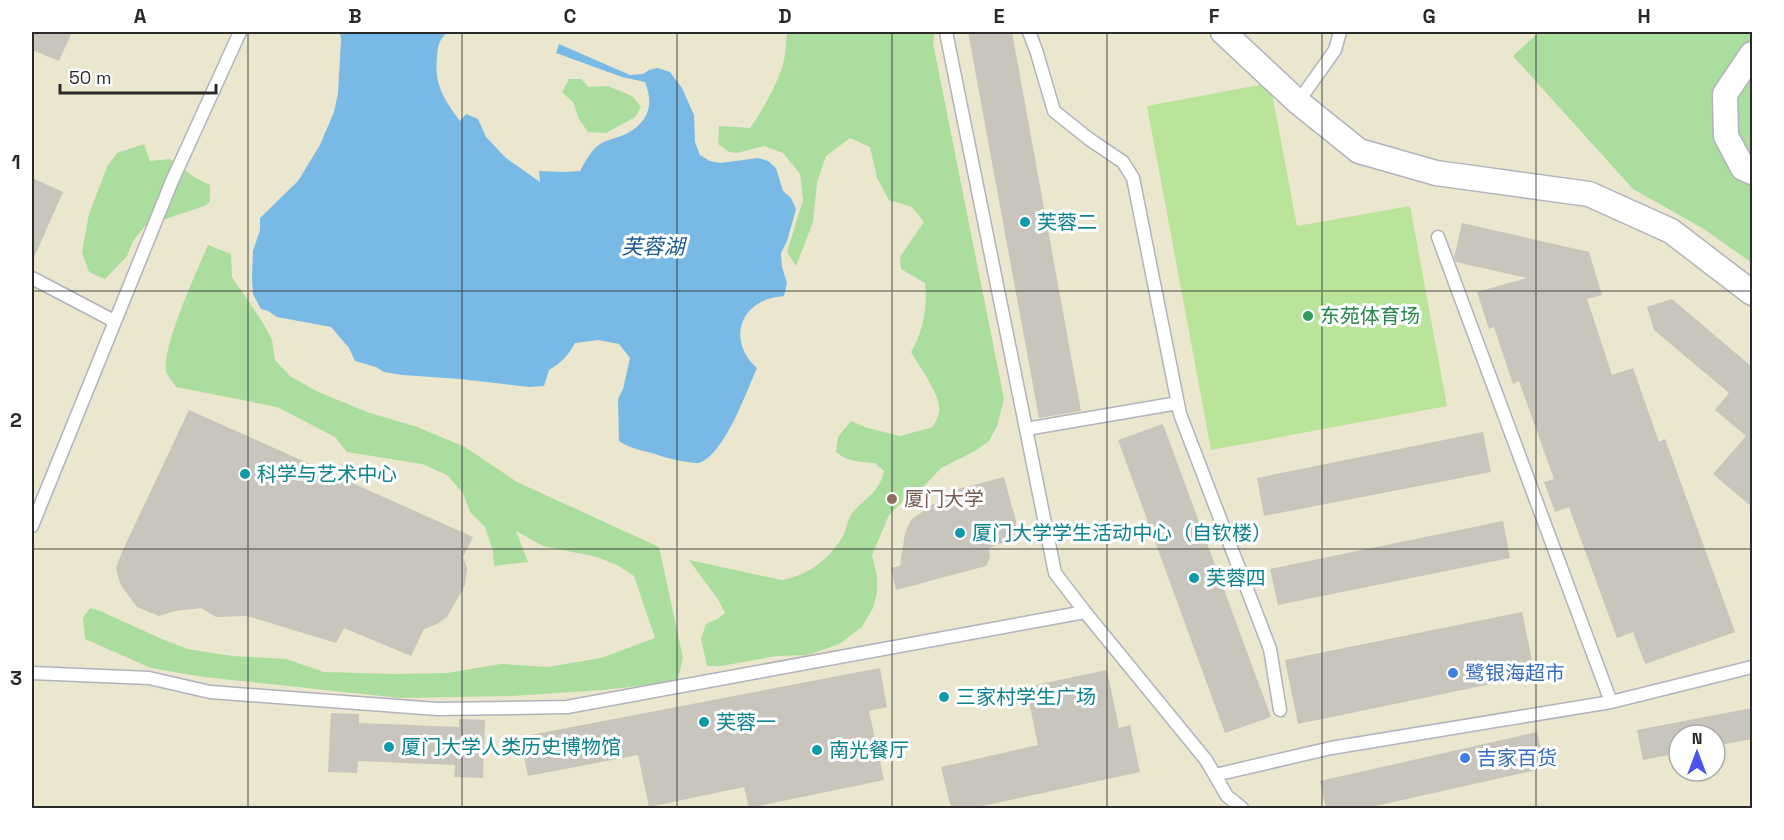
<svg xmlns="http://www.w3.org/2000/svg" width="1784" height="840" font-family="'Space Grotesk','Noto Sans SC',sans-serif">
	<style>
		.education { fill: #ebe6ce; fill-rule: evenodd }
		.green { fill: #abdd9e }
		.pitch { fill: #bbe49b }
		.water { fill: #78bae5 }
		.building { fill: #c7c5bc }
		.lines { fill: none; stroke-linecap: round; stroke-linejoin: round }
		.lane-casing { stroke: #b1b2bd; stroke-width: 15 }
		.street-casing { stroke: #b1b2bd; stroke-width: 27 }
		.lane { stroke: #fff; stroke-width: 12 }
		.street { stroke: #fff; stroke-width: 24 }
		.grid { fill: none; stroke: #2a2a2a; stroke-width: 1.5; stroke-opacity: 0.55 }
		.culture-dot { fill: #0f9aa8; stroke: #fff; stroke-width: 2 }
		.leisure-dot { fill: #2e9e5b; stroke: #fff; stroke-width: 2 }
		.education-dot { fill: #8d6e63; stroke: #fff; stroke-width: 2 }
		.shop-dot { fill: #3f7fe0; stroke: #fff; stroke-width: 2 }
		.labels { text-anchor: middle; stroke-width: 6; stroke-linejoin: round; paint-order: stroke }
		.culture-label { font-size: 20px; fill: #0d838f; stroke: #fff; text-anchor: start }
		.leisure-label { font-size: 20px; fill: #27864d; stroke: #fff; text-anchor: start }
		.education-label { font-size: 20px; fill: #785e54; stroke: #fff; text-anchor: start }
		.shop-label { font-size: 20px; fill: #366cbe; stroke: #fff; text-anchor: start }
		.water-label { font-size: 21px; font-style: italic; fill: #185791; stroke: #fff }
		.neatline { fill: none; stroke: #2a2a2a; stroke-width: 2 }
		.grid-label { font-size: 20px; text-anchor: middle; font-weight: bold; fill: #2a2a2a }
	</style>
	<rect width="100%" height="100%" fill="#ebe7dd"/>
	<!-- education -->
	<path class="education" d="M 32,32 L 1539,32 L 1513,56 L 1633,189 L 1704,229 L 1752,263 L 1752,808 L 32,808 ZM 1679,735 L 1715,735 L 1715,771 L 1679,771 Z"/>
	<!-- green -->
	<path class="green" d="M 787,32 L 935,32 L 933,43 L 1004,399 L 997,426 L 989,441 L 975,451 L 941,468 L 925,485 L 907,497 L 889,515 L 872,555 L 877,576 L 877,593 L 873,608 L 862,627 L 839,644 L 808,655 L 776,656 L 721,666 L 707,666 L 701,639 L 706,624 L 719,618 L 725,613 L 719,601 L 689,560 L 782,580 C 808,575 827,561 842,538 C 847,530 847,519 853,512 C 867,496 879,493 884,471 L 875,463 C 860,462 847,462 836,452 L 838,437 L 851,421 L 868,428 L 900,436 L 933,427 C 935,423 938,417 939,413 C 942,396 920,368 911,352 C 923,332 928,307 925,283 L 901,269 L 900,257 L 924,222 L 912,207 L 889,200 L 877,178 L 870,147 L 850,138 L 826,156 L 817,182 L 813,222 L 796,266 L 787,252 L 803,200 L 800,174 L 783,153 L 764,146 L 737,153 L 729,152 L 718,144 L 719,126 L 750,128 C 762,111 780,80 784,60 C 786,51 786,41 787,32 Z
		M 1539,32 L 1752,32 L 1752,263 L 1704,229 L 1633,189 L 1513,56 Z
		M 569,79 L 581,79 L 589,87 L 608,86 L 632,96 L 641,107 L 635,117 L 606,133 L 588,132 L 579,119 L 573,102 L 562,92 Z
		M 144,144 L 150,161 L 170,159 L 194,177 L 210,185 L 210,202 L 204,206 L 145,226 L 133,241 L 127,256 L 105,279 L 89,272 L 82,252 L 89,214 L 107,167 L 117,153 Z
		M 208,245 L 231,254 L 232,277 L 262,321 L 272,340 L 275,360 L 290,376 L 316,391 L 367,412 L 417,427 L 465,447 L 517,482 L 659,547 L 683,658 L 677,682 L 602,690 L 513,696 L 400,698 L 204,677 L 151,668 L 85,639 L 83,618 L 90,608 L 100,611 L 162,639 L 188,649 L 232,656 L 286,659 L 324,672 L 396,674 L 447,673 L 501,664 L 548,667 L 601,658 L 655,638 L 634,576 L 617,565 L 597,557 L 543,546 L 516,531 L 528,562 L 494,566 L 493,551 L 485,527 L 470,512 L 463,493 L 447,475 L 422,464 L 347,452 L 335,437 L 277,407 L 176,387 C 173,382 167,376 166,371 C 162,346 197,271 208,245 Z"/>
	<!-- pitch -->
	<path class="pitch" d="M 1270,83 L 1297,226 L 1410,206 L 1447,406 L 1211,450 L 1147,106 Z"/>
	<!-- water -->
	<path class="water" d="M 340,32 L 447,32 C 439,41 438,44 437,57 C 434,85 444,99 460,121 L 466,114 L 478,119 L 486,137 L 506,158 L 540,182 L 539,171 L 565,172 L 580,171 C 585,162 591,150 600,144 C 608,139 618,138 626,134 C 649,122 654,105 645,82 L 622,77 L 556,53 L 559,44 L 630,75 L 643,74 L 649,70 L 657,68 L 670,72 L 682,88 L 694,115 L 695,142 L 700,155 L 710,161 L 720,163 L 758,158 L 768,161 L 776,168 L 783,191 L 791,198 L 796,209 L 787,241 L 781,253 L 782,267 L 787,283 L 784,296 C 776,297 768,298 761,302 C 733,317 735,349 757,368 C 746,392 725,454 699,463 C 693,464 665,458 658,455 C 644,450 632,450 619,441 L 618,399 L 623,389 L 630,358 L 619,344 L 598,340 L 575,343 C 568,356 561,363 549,370 L 544,386 L 529,387 L 460,379 L 402,375 L 384,372 L 376,367 L 355,361 L 349,348 L 331,327 L 277,317 L 268,311 L 261,309 L 253,294 L 252,278 L 253,251 L 260,230 L 260,218 L 298,181 L 320,145 L 334,112 L 338,93 L 341,40 Z"/>
	<!-- building -->
	<path class="building" d="M 32,32 L 72,32 L 59,61 L 32,50 Z
		M 968,32 L 1012,32 L 1081,411 L 1039,418 Z
		M 32,178 L 63,192 L 32,262 Z
		M 1462,223 L 1589,252 L 1602,295 L 1587,299 L 1612,375 L 1633,368 L 1659,442 L 1665,439 L 1735,632 L 1645,664 L 1633,632 L 1617,638 L 1569,507 L 1555,512 L 1544,482 L 1554,479 L 1519,381 L 1513,384 L 1494,327 L 1489,329 L 1477,292 L 1527,278 L 1456,262 L 1454,258 Z
		M 1672,299 L 1752,367 L 1752,507 L 1713,474 L 1746,436 L 1715,410 L 1729,393 L 1654,330 L 1647,307 Z
		M 189,410 L 473,537 L 463,557 L 467,568 L 465,585 L 447,617 L 437,624 L 424,629 L 411,656 L 344,628 L 336,643 L 247,616 L 216,617 L 201,608 L 175,611 L 159,616 L 137,607 L 122,587 L 119,580 L 116,568 L 122,552 Z
		M 1163,424 L 1271,717 L 1225,733 L 1118,440 Z
		M 1483,432 L 1491,472 L 1264,516 L 1257,478 Z
		M 1004,477 L 1016,521 L 1016,534 L 1009,540 L 989,548 L 990,557 L 986,566 L 896,590 L 891,568 L 900,566 L 905,533 L 911,520 L 933,504 L 939,504 L 955,490 Z
		M 1503,521 L 1510,558 L 1278,605 L 1270,569 Z
		M 1522,612 L 1535,675 L 1298,724 L 1285,660 Z
		M 880,668 L 887,707 L 869,711 L 884,780 L 749,808 L 744,787 L 649,807 L 638,755 L 528,776 L 520,737 Z
		M 1107,670 L 1119,728 L 1130,725 L 1140,772 L 973,808 L 951,808 L 941,767 L 1038,745 L 1026,687 Z
		M 1752,708 L 1752,739 L 1715,746 L 1715,735 L 1679,735 L 1679,753 L 1643,760 L 1637,730 Z
		M 331,713 L 359,714 L 359,723 L 459,727 L 459,719 L 485,720 L 483,778 L 454,777 L 455,765 L 358,761 L 357,773 L 328,772 Z
		M 1537,732 L 1545,768 L 1367,808 L 1326,808 L 1320,781 Z"/>
	<g class="lines">
		<!-- lane casing -->
		<g class="lane-casing">
			<path id="lane" d="M 946,32 L 1055,573 L 1085,612 L 1206,760 L 1227,796 L 1242,808
				M 1029,32 L 1036,50 L 1054,111 L 1089,139 L 1123,162 L 1133,178 L 1180,414 L 1270,649 L 1280,710
				M 1298,102 L 1335,50 L 1340,32
				M 1438,237 L 1611,702
				M 32,278 L 114,321
				M 1026,429 L 1178,403
				M 32,526 L 172,181 L 240,32
				M 32,673 L 149,678 L 210,692 L 437,709 L 567,707 L 1085,612
				M 1215,775 L 1331,748 L 1611,702 L 1752,667"/>
		</g>
		<!-- street casing -->
		<g class="street-casing">
			<path id="street" d="M 1223,32 L 1298,102 L 1359,151 L 1436,173 L 1589,194 L 1671,231 L 1752,293
				M 1752,54 L 1725,94 L 1726,136 L 1743,168 L 1752,172"/>
		</g>
		<!-- lane -->
		<use href="#lane" class="lane"/>
		<!-- street -->
		<use href="#street" class="street"/>
	</g>
	<!-- grid -->
	<path class="grid" d="M 248,32 L 248,808M 462,32 L 462,808M 677,32 L 677,808M 892,32 L 892,808M 1107,32 L 1107,808M 1322,32 L 1322,808M 1536,32 L 1536,808M 32,291 L 1752,291M 32,549 L 1752,549"/>
	<!-- markers -->
	<g class="culture-dot">
		<circle cx="1025" cy="222" r="6"/>
		<circle cx="245" cy="474" r="6"/>
		<circle cx="960" cy="533" r="6"/>
		<circle cx="1194" cy="578" r="6"/>
		<circle cx="944" cy="697" r="6"/>
		<circle cx="704" cy="722" r="6"/>
		<circle cx="389" cy="747" r="6"/>
		<circle cx="817" cy="750" r="6"/>
	</g>
	<circle class="leisure-dot" cx="1308" cy="316" r="6"/>
	<circle class="education-dot" cx="892" cy="499" r="6"/>
	<g class="shop-dot">
		<circle cx="1453" cy="673" r="6"/>
		<circle cx="1465" cy="758" r="6"/>
	</g>
	<g class="labels">
		<!-- culture labels -->
		<g class="culture-label">
			<text x="1037" y="229">芙蓉二</text>
			<text x="257" y="481">科学与艺术中心</text>
			<text x="972" y="540">厦门大学学生活动中心（自钦楼）</text>
			<text x="1206" y="585">芙蓉四</text>
			<text x="956" y="704">三家村学生广场</text>
			<text x="716" y="729">芙蓉一</text>
			<text x="401" y="754">厦门大学人类历史博物馆</text>
			<text x="829" y="757">南光餐厅</text>
		</g>
		<!-- leisure labels -->
		<g class="leisure-label">
			<text x="1320" y="323">东苑体育场</text>
		</g>
		<!-- education labels -->
		<g class="education-label">
			<text x="904" y="506">厦门大学</text>
		</g>
		<!-- shop labels -->
		<g class="shop-label">
			<text x="1465" y="680">鹭银海超市</text>
			<text x="1477" y="765">吉家百货</text>
		</g>
		<!-- water labels -->
		<g class="water-label">
			<text x="653" y="254">芙蓉湖</text>
		</g>
	</g>
	<!-- border -->
	<rect width="1784" height="840" fill="none" stroke="#ffffff" stroke-width="66"/>
	<!-- north arrow -->
	<g transform="translate(1697 753)"><circle r="28" fill="#ffffff" stroke="#aaaaaa" stroke-width="1.5"/>
	<path d="M0-4.5L10 22L0 15L-10 22Z" fill="#4a53ec"/>
	<text y="-9" font-size="16" font-weight="bold" text-anchor="middle" fill="#2a2a2a">N</text>
	</g>
	<!-- scale -->
	<path d="M60 84v9h156v-9" fill="none" stroke="#2a2a2a" stroke-width="3"/>
	<text x="69" y="84" font-size="18" fill="#2a2a2a" stroke="#ffffff" stroke-width="4.5" paint-order="stroke">50 m</text>
	<rect x="33" y="33" width="1718" height="774" class="neatline"/>
	<g class="grid-label">
		<text x="140" y="23">A</text>
		<text x="355" y="23">B</text>
		<text x="570" y="23">C</text>
		<text x="785" y="23">D</text>
		<text x="999" y="23">E</text>
		<text x="1214" y="23">F</text>
		<text x="1429" y="23">G</text>
		<text x="1644" y="23">H</text>
		<text x="16" y="169">1</text>
		<text x="16" y="427">2</text>
		<text x="16" y="685">3</text>
	</g>
</svg>
